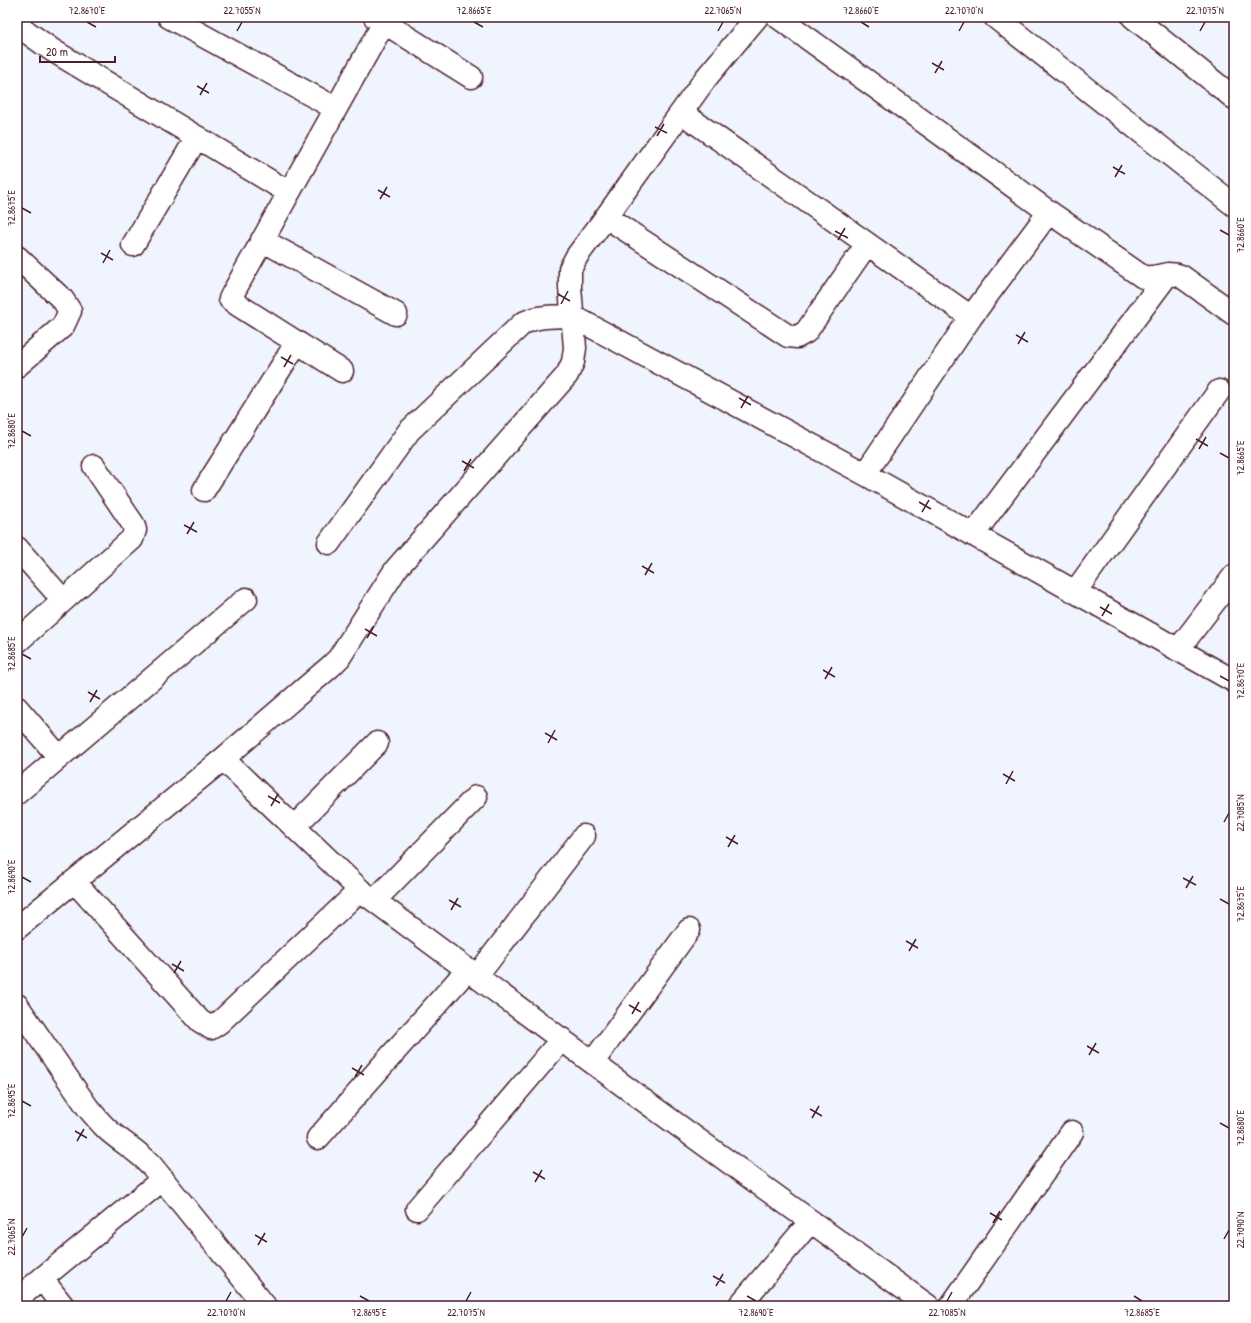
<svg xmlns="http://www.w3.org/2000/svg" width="1251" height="1323" font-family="'Patrick Hand',sans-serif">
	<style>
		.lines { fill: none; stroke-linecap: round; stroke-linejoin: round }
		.minor-casing { stroke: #4a1f2b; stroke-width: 25 }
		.minor { stroke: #fff; stroke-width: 22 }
		.ticks { fill: none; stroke: #4a1f2b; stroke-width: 1.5 }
		.neatline { fill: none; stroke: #4a1f2b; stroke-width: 1.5 }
		.ticks-label { font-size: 10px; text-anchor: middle; fill: #4a1f2b }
	</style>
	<rect width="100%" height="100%" fill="#f0f4fe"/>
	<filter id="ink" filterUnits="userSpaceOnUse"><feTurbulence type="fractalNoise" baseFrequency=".025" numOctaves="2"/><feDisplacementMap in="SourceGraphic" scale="8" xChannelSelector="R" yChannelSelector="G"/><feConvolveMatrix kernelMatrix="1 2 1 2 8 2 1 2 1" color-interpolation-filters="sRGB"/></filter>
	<g filter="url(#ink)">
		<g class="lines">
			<!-- minor casing -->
			<g class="minor-casing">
				<path id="minor" d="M 169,17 L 335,108
					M 375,17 L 471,77
					M 778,17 L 1049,212 L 1143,277 C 1157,279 1167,271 1181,276 L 1234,314
					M 995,17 L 1234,205
					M 1133,17 L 1234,98
					M 17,25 L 52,50 L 288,192
					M 682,113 L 971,317
					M 606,217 L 788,336 L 797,337 L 806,332 L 867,244
					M 262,240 L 396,314
					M 133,245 L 197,137
					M 17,257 L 63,300 L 70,311 L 63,326 L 17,366
					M 342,371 L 238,305 L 230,299 L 233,293 L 387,17
					M 865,474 L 971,317 L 1049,212
					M 204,490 L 297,342
					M 973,535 L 1168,274
					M 329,543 L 409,431 L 522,324 C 537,315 555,317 572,316 L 865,474 L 1234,681
					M 17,548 L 63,600
					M 1075,592 L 1219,391
					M 17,642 L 132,539 L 135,530 L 133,524 L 94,466
					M 1178,650 L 1234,576
					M 17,708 L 59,757
					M 223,759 L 360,890 L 643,1100 L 928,1306
					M 17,793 L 246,599
					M 294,827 L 377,743
					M 74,881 L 200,1021 L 211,1028 L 220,1022 L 360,890
					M 375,900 L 476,797
					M 17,928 L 223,759 L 331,666 L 339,658 L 396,569 L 567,375 L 573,362 L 575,348 L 570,287 L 570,269 L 577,256 L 606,217 L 706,78 L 757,17
					M 477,976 L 584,836
					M 17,1005 L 88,1108 C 95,1116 101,1124 109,1131 C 123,1143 139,1152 151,1165 L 265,1306
					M 593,1062 L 689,930
					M 318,1138 L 468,969
					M 417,1209 L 562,1039
					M 42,1279 L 63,1306
					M 17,1299 L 163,1179
					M 739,1306 L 811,1221
					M 951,1306 L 1072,1132"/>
			</g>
			<!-- minor -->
			<use href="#minor" class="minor"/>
		</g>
	</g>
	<!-- ticks -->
	<path class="ticks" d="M 87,22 L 96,27M 474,22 L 483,27M 861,22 L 869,27M 237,31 L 242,22M 718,31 L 723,22M 959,31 L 964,22M 1200,31 L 1205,22M 932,63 L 944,70M 935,73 L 942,61M 197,86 L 209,93M 200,95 L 207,83M 655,127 L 667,133M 657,136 L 664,124M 1113,167 L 1125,174M 1115,177 L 1122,165M 378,190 L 390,197M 380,199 L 387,187M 22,208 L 31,213M 1220,230 L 1229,235M 835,231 L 848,238M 838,240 L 845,228M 101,253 L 113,260M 103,263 L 110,250M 558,294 L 570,301M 561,304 L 568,291M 1016,335 L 1028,342M 1018,344 L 1025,332M 281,357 L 293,364M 284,367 L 291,355M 739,398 L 751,405M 741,408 L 748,396M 22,431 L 31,436M 1196,439 L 1208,446M 1199,449 L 1206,437M 1220,453 L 1229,458M 462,461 L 474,468M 464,471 L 471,459M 919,502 L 931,509M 922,512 L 929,500M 184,525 L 197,532M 187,534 L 194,522M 642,566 L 654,573M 645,575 L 652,563M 1100,607 L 1112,614M 1102,616 L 1109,604M 365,629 L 377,636M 367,638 L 374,626M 22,654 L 31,659M 823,670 L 835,677M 1220,676 L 1229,681M 825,679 L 832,667M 88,692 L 100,699M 90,702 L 97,690M 545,733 L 557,740M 548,743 L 555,730M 1003,774 L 1015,781M 1006,784 L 1013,771M 268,796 L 280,803M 271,806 L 278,794M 1224,822 L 1229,813M 726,837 L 738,844M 728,847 L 735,835M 22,877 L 31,882M 1183,878 L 1196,885M 1186,888 L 1193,876M 1220,899 L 1229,904M 449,900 L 461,907M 451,910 L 458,898M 906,941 L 918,948M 909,951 L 916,939M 172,964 L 184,971M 174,973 L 181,961M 629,1005 L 641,1012M 632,1014 L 639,1002M 1087,1046 L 1099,1053M 1089,1055 L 1096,1043M 352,1068 L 364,1075M 355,1077 L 362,1065M 22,1101 L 31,1106M 810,1109 L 822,1116M 812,1118 L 819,1106M 1220,1123 L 1229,1128M 75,1131 L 87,1138M 77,1141 L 84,1129M 533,1172 L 545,1179M 535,1182 L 542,1170M 990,1213 L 1002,1220M 993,1223 L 1000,1211M 255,1235 L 267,1242M 22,1237 L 27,1228M 1224,1239 L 1229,1230M 258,1245 L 265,1233M 713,1276 L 725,1283M 716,1286 L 723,1274M 360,1296 L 369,1301M 747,1296 L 756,1301M 1134,1296 L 1142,1301M 226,1301 L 231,1292M 466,1301 L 471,1292M 947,1301 L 952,1292"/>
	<!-- margin -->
	<rect width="1251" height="1323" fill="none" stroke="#fff" stroke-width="44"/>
	<!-- scale -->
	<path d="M40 56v6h75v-6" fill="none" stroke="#4a1f2b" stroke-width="2"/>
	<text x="46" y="56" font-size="12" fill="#4a1f2b" stroke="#ffffff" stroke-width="3" paint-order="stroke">20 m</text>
	<rect x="22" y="22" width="1207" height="1279" class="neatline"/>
	<g class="ticks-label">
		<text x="87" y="14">72.8670°E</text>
		<text x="242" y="14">22.7055°N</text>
		<text x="474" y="14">72.8665°E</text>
		<text x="723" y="14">22.7065°N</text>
		<text x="861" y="14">72.8660°E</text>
		<text x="964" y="14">22.7070°N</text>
		<text x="1205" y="14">22.7075°N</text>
		<text transform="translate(11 208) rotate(-90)" y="4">72.8675°E</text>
		<text transform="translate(1240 235) rotate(-90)" y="4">72.8660°E</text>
		<text transform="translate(11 431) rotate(-90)" y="4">72.8680°E</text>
		<text transform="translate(1240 458) rotate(-90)" y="4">72.8665°E</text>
		<text transform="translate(11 654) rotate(-90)" y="4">72.8685°E</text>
		<text transform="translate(1240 681) rotate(-90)" y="4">72.8670°E</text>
		<text transform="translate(1240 813) rotate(-90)" y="4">22.7085°N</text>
		<text transform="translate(11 877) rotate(-90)" y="4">72.8690°E</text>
		<text transform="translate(1240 904) rotate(-90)" y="4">72.8675°E</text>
		<text transform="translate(11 1101) rotate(-90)" y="4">72.8695°E</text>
		<text transform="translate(1240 1128) rotate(-90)" y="4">72.8680°E</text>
		<text transform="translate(1240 1230) rotate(-90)" y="4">22.7090°N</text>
		<text transform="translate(11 1237) rotate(-90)" y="4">22.7065°N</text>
		<text x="226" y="1316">22.7070°N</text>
		<text x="369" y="1316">72.8695°E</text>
		<text x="466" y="1316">22.7075°N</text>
		<text x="756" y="1316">72.8690°E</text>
		<text x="947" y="1316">22.7085°N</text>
		<text x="1142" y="1316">72.8685°E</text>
	</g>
</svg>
